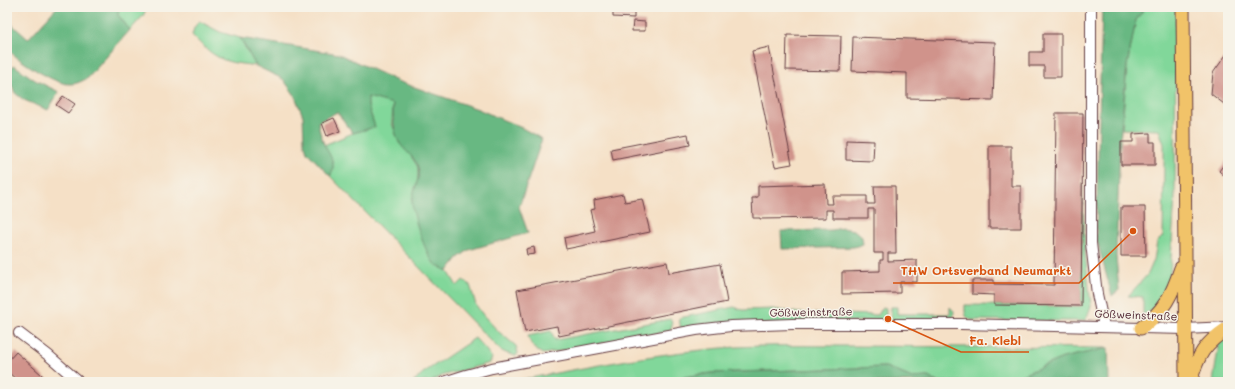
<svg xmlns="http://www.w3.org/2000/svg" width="1235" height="389" font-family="Mali,sans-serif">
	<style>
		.green { fill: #81d79a; stroke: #667b62 }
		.forest { fill: #68b882; stroke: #596c56 }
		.building { fill: #d0938b }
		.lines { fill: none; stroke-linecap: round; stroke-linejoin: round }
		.minor-casing { stroke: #643c42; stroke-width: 12 }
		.major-casing { stroke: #643c42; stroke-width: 15 }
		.minor { stroke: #fff; stroke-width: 10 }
		.major { stroke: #f1c369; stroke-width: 13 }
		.labels { text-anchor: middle; stroke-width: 3; stroke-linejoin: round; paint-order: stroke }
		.street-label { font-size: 11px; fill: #4a1f2b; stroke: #f7f3e8 }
		.leader { fill: none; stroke: #d8530f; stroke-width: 1.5 }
		.callout-dot { fill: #d8530f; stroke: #f7f3e8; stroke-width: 1.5 }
		.callout-label { font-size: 12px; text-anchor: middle; font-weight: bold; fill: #d8530f; stroke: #f7f3e8; stroke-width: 3; stroke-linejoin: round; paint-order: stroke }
	</style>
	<rect width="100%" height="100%" fill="#f7f3e8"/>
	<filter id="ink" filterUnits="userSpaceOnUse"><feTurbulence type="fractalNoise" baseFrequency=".025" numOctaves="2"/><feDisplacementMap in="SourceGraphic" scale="8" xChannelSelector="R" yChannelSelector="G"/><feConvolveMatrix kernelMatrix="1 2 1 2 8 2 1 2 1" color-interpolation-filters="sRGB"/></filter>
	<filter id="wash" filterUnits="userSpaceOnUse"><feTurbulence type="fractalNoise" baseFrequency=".012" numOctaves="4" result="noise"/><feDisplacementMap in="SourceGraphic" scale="16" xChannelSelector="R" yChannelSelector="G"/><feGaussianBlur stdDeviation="0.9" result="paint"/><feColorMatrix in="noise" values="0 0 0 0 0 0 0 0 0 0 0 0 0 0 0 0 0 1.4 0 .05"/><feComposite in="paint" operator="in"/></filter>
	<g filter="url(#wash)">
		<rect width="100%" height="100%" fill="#f5e0c6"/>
		<!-- green -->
		<path class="green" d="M 119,7 L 147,7 L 143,16 L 130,30 L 118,15 Z
			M 1142,7 L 1176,7 L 1175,196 L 1170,275 C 1166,293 1162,307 1143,315 L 1143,297 L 1128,296 L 1148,274 L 1154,260 L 1157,242 L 1163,236 L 1164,162 L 1164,144 L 1159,130 L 1122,129 L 1127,66 L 1136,20 L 1142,12 Z
			M 199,21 L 220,32 L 240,38 L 256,66 C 246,64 236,64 227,61 C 214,57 201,45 192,35 L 194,28 Z
			M 367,97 L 393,103 L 392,123 L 399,143 L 409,153 L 418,167 L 418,179 L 412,201 L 434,264 L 448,271 L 457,286 L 463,280 L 470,285 L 476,305 L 483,315 L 499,332 L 516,346 L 518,353 L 516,356 L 506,353 L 500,350 L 330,176 L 333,171 L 324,145 L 353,133 L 375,127 L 368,106 Z
			M 1082,184 L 1085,253 L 1091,306 L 1087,317 L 1085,320 L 1080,321 L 971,320 C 964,317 965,312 965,305 L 1081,306 Z
			M 734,307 L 743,310 L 773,309 L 800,313 L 878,315 L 883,307 L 886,308 L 886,320 L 681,329 L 679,318 Z
			M 891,307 L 897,307 L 897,314 L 950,314 L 950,307 L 954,311 L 953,318 L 950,320 L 891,320 Z
			M 671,319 L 672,325 L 670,331 L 543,354 C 534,350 531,345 528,336 L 551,331 L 555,340 Z
			M 475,338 L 486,350 L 492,358 L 490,363 L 444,375 L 430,382 L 413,382 L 423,373 Z
			M 1228,338 L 1228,382 L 1213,382 L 1218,350 L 1217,342 Z
			M 854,346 L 1108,348 L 1063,358 L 1005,382 L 937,382 L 928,377 L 912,378 L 885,367 L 711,373 L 650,382 L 513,381 C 575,370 639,356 702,350 C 752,344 804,346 854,346 Z"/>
		<!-- forest -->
		<path class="forest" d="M 57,7 L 119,7 L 118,15 L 130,30 L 88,78 C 82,81 77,84 70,84 C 55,85 17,59 7,49 L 7,20 L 28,39 Z
			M 1102,7 L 1142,7 L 1142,12 L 1136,20 L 1127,66 L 1120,141 L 1116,256 L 1119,290 L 1112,296 L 1096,237 Z
			M 240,38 L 339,54 L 397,81 L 478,109 L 522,128 L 542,139 L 519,207 L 528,233 L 469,250 L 458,258 L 448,271 C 444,269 438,267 434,263 C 426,255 411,212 412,200 C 413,190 421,178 418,167 C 415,157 404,151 399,142 C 393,130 393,117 393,104 L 368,97 L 368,106 L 375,127 L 353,133 L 337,112 L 318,122 C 319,129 321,137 324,144 C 329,155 338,163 330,176 L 307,152 L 304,142 L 303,116 L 294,94 L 283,79 L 256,66 Z
			M 14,65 L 35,80 L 59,92 L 48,110 L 24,100 L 15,93 L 7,74 L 7,72 Z
			M 842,228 L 854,230 L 862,237 L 863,244 L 854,247 L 782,249 L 781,231 L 832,230 Z
			M 1108,348 L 1109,382 L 1005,382 L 1063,358 Z
			M 886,367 L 912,378 L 928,377 L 937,382 L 650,382 L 711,373 Z"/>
		<g id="blocks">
			<!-- building -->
			<path class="building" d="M 613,7 L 634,7 L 634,18 L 613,17 Z
				M 633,21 L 645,22 L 645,31 L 632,31 Z
				M 1043,34 L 1061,34 L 1061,77 L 1044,77 L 1044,66 L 1029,66 L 1029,52 L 1043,52 Z
				M 787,35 L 841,36 L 840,71 L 786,70 Z
				M 853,37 L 995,42 L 993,100 L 907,98 L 907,73 L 852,71 Z
				M 769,47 L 792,164 L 775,167 L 752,51 Z
				M 1228,52 L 1228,107 L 1211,94 L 1213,73 Z
				M 63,96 L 75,104 L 68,113 L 56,105 Z
				M 1056,113 L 1083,113 L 1081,306 L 994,305 L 994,295 L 972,294 L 972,280 L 994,280 L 994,284 L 1054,285 Z
				M 334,118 L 340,131 L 327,136 L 322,123 Z
				M 1150,133 L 1150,142 L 1155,142 L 1155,165 L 1121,165 L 1121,142 L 1133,142 L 1133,134 Z
				M 688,134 L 690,145 L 613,160 L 611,149 Z
				M 846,140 L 874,141 L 873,161 L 846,160 Z
				M 989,146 L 1011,146 L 1011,186 L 1021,186 L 1021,228 L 989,228 Z
				M 1228,159 L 1228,179 L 1219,171 Z
				M 825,184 L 826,204 L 833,204 L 832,196 L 867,196 L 867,204 L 875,204 L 874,186 L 895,186 L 896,253 L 888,253 L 888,261 L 917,260 L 917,282 L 900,282 L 900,293 L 842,294 L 842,272 L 880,271 L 880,260 L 883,260 L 883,253 L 874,253 L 874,209 L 868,209 L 868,218 L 833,218 L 833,210 L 826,210 L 826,218 L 760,219 L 760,218 L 753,218 L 752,198 L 756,198 L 756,197 L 758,197 L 758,186 Z
				M 623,194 L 625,202 L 642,199 L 650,232 L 566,249 L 564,238 L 595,231 L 590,210 L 595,209 L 594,200 Z
				M 1121,207 L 1145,207 L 1146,256 L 1121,256 Z
				M 534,247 L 535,254 L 527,255 L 526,249 Z
				M 667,262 L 669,273 L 720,264 L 727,302 L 559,336 L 557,326 L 525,332 L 517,290 Z
				M 16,352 L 50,382 L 19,382 L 7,371 L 7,362 Z"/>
		</g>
	</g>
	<g filter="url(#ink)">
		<use href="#blocks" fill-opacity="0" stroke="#643c42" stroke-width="1"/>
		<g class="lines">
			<!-- minor casing -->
			<g class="minor-casing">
				<path id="minor" d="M 1091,7 L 1091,243 L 1097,294 L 1104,326
					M 19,333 L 48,355 L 79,382
					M 444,382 L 466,375 L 492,368 L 696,330 L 731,326 L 792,324 L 961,324 L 1185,329 L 1228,327"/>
			</g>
			<!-- major casing -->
			<g class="major-casing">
				<path id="major" d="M 1183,7 L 1186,382
					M 1141,328 C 1164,311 1172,295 1181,268
					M 1190,382 C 1198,355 1204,344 1228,328"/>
			</g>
			<!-- minor -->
			<use href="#minor" class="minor"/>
			<!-- major -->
			<use href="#major" class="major"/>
		</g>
	</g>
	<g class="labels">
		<!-- street labels -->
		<g class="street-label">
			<text transform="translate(811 312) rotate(-1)" y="4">Gößweinstraße</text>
			<text transform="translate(1136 315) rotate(2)" y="4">Gößweinstraße</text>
		</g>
	</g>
	<!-- callouts -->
	<path class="leader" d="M1133 231L1079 283H893M888 319L961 352H1029"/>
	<g class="callout-dot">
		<circle cx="1133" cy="231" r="4"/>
		<circle cx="888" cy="319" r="4"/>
	</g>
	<g class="callout-label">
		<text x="986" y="275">THW Ortsverband Neumarkt</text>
		<text x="995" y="345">Fa. Klebl</text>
	</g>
	<!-- margin -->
	<rect width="1235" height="389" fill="none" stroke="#f7f3e8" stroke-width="24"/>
</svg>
